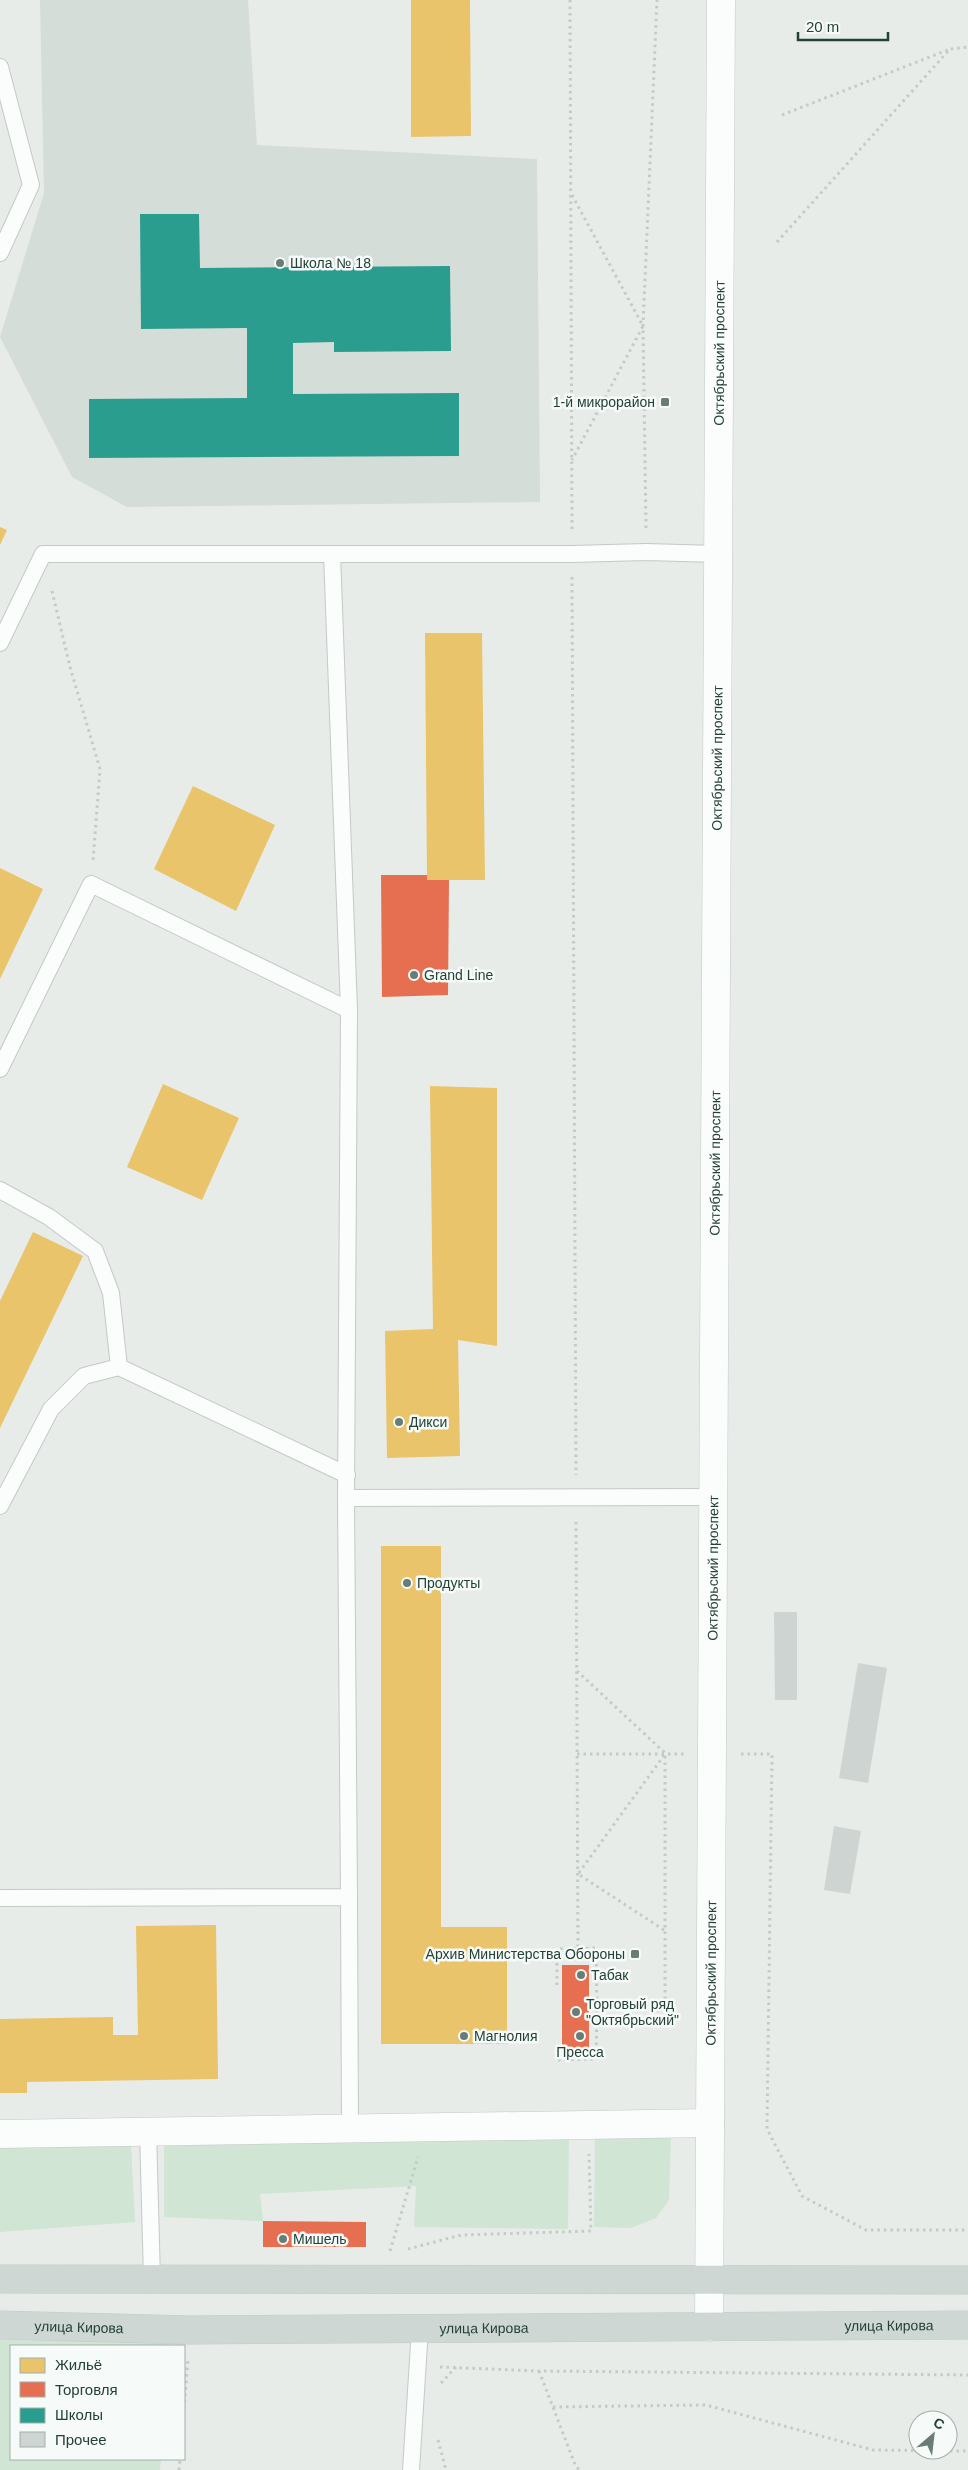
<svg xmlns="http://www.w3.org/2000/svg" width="968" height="2470" font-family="Helvetica,sans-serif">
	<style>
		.built { fill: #d5ddd9 }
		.green { fill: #d0e5d4 }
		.homes { fill: #e9c46a }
		.shops { fill: #e76f51 }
		.schools { fill: #2a9d8f }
		.building { fill: #ced4d1 }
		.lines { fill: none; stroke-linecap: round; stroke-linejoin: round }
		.service-casing { stroke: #c4c9c6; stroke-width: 18 }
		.minor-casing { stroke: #c4c9c6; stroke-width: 29 }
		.secondary-casing { stroke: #c2cac6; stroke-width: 29 }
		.primary-casing { stroke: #c2cbc7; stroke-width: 29 }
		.path { stroke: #c2ccc7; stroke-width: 3; stroke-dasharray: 2.5 4; stroke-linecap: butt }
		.service { stroke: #fbfcfc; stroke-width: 16 }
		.minor { stroke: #fbfcfc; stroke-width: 28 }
		.secondary { stroke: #fbfcfc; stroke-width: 28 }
		.primary { stroke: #ced7d4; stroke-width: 28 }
		.poi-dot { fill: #687d75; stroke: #f6faf8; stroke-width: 2 }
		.labels { text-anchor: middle; stroke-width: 5; stroke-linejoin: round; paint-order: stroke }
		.poi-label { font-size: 14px; fill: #234136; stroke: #f6faf8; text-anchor: start }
		.street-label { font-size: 14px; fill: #234136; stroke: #f6faf8 }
	</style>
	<rect width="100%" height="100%" fill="#e7ece9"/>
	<!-- built -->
	<path class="built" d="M 40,0 L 248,0 L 257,145 L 537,159 L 540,502 L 127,507 L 72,477 L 0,337 L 44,193 Z"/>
	<!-- green -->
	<path class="green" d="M 671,2132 L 669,2200 L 656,2218 L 631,2228 L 594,2227 L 595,2133 Z
		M 569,2133 L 568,2229 L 414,2227 L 416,2186 L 260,2194 L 263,2221 L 164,2217 L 164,2144 Z
		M 131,2145 L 135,2222 L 0,2232 L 0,2146 Z
		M 0,2340 L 167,2341 L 166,2346 L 11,2346 L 11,2459 L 161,2459 L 160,2470 L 0,2470 Z"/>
	<!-- homes -->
	<path class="homes" d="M 411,0 L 470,0 L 471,136 L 411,137 Z
		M 0,527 L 7,530 L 0,545 Z
		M 425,633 L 482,633 L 485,880 L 427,880 Z
		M 193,786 L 275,825 L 236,911 L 154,869 Z
		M 0,868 L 43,889 L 0,979 Z
		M 163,1084 L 239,1118 L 202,1200 L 127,1167 Z
		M 430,1086 L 497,1088 L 497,1346 L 458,1340 L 460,1456 L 387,1458 L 385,1331 L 433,1329 Z
		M 33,1232 L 83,1256 L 0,1428 L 0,1301 Z
		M 381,1546 L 441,1546 L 441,1927 L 507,1927 L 507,2044 L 381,2044 Z
		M 216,1925 L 218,2079 L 27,2082 L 27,2093 L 0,2093 L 0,2019 L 113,2017 L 113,2035 L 138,2035 L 136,1926 Z"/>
	<!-- shops -->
	<path class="shops" d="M 381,875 L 427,875 L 427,880 L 449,880 L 448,995 L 382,997 Z
		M 562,1965 L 589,1965 L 589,2058 L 562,2058 Z
		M 263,2221 L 366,2222 L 366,2247 L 263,2247 Z"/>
	<!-- schools -->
	<path class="schools" d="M 140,214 L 199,214 L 200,268 L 450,266 L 451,351 L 334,352 L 334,342 L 293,343 L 293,394 L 459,393 L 459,456 L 89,458 L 89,399 L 247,398 L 247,328 L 141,329 Z"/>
	<!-- building -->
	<path class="building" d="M 774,1612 L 797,1612 L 797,1700 L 775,1700 Z
		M 858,1663 L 887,1668 L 868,1783 L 839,1778 Z
		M 834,1826 L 861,1831 L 850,1894 L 824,1890 Z"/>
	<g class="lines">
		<!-- service casing -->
		<g class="service-casing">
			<path id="service" d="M 0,67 L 31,185 L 0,253
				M 0,643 L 43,554 L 332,554
				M 0,1069 L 91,884 L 349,1010
				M 0,1190 L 49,1217 L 95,1251 L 111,1293 L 119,1367
				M 346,1498 L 713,1497
				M 0,1506 L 51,1409 L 84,1376 L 119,1367 L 347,1475
				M 349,1897 L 346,1498 L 349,1010 L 332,554 L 572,554 L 646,552 L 717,554
				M 0,1898 L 349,1897 L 350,2128
				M 148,2131 L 152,2279
				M 411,2470 L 420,2328"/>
		</g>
		<!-- minor casing -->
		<g class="minor-casing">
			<path id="minor" d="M 0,2134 L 710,2123"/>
		</g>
		<!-- secondary casing -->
		<g class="secondary-casing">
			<g id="secondary">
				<path id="s1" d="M 709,2327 L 721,0"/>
			</g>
		</g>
		<!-- primary casing -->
		<g class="primary-casing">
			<g id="primary">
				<path d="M 0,2279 L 968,2280"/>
				<path id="s2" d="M 0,2325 L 190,2330 L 968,2325"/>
			</g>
		</g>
		<!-- path -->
		<path class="path" d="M 570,0 L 572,530
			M 782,115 L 950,49
			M 572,195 L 643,326 L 572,460
			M 777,242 L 950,49 L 968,47
			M 646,528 L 643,326 L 657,0
			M 572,577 L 576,1475
			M 52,591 L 70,667 L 100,769 L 93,861
			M 576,1522 L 578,1948
			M 577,1754 L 684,1754
			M 741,1754 L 772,1754 L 767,2129 L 802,2196 L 866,2230 L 968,2230
			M 664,1930 L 578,1874 L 665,1754
			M 557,1985 L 557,1949 L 596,1948 L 597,2008
			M 558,2060 L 596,2059 L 597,2008 L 665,2011 L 665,1753 L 577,1671
			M 408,2249 L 461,2235 L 591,2231 L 589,2154
			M 390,2251 L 418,2157
			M 440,2367 L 539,2371 L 968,2375
			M 539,2371 L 576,2467 L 580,2470
			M 441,2383 L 456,2367
			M 553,2407 L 706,2405 L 873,2450 L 968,2451
			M 184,2409 L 188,2358
			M 438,2440 L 446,2470
			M 179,2470 L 180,2459"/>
		<!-- service -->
		<use href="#service" class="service"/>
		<!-- minor -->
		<use href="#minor" class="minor"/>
		<!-- secondary -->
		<use href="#secondary" class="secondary"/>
		<!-- primary -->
		<use href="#primary" class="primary"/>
	</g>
	<!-- markers -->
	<g class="poi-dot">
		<circle cx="280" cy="263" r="5"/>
		<rect x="660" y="397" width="10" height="10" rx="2.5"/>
		<circle cx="414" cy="975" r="5"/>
		<circle cx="399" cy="1422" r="5"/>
		<circle cx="407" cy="1583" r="5"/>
		<rect x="630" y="1949" width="10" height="10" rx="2.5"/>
		<circle cx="581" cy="1975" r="5"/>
		<circle cx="576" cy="2012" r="5"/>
		<circle cx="464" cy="2036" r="5"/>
		<circle cx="580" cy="2036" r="5"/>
		<circle cx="283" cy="2239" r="5"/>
	</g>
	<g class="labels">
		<!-- poi labels -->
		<g class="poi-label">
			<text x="290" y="268">Школа № 18</text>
			<text x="655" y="407" text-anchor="end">1-й микрорайон</text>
			<text x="424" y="980">Grand Line</text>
			<text x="409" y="1427">Дикси</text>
			<text x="417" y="1588">Продукты</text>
			<text x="625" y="1959" text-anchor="end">Архив Министерства Обороны</text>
			<text x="591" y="1980">Табак</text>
			<text x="586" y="2009">Торговый ряд<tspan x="586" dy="16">"Октябрьский"</tspan></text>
			<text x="474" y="2041">Магнолия</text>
			<text x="580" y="2057" text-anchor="middle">Пресса</text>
			<text x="293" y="2244">Мишель</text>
		</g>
		<!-- street labels -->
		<g class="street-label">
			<text dy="5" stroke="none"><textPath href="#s1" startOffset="1974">Октябрьский проспект</textPath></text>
			<text dy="5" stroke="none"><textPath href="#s1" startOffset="1569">Октябрьский проспект</textPath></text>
			<text dy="5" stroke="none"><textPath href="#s1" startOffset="1164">Октябрьский проспект</textPath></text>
			<text dy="5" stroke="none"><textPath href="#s1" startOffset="759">Октябрьский проспект</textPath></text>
			<text dy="5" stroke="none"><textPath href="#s1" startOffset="354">Октябрьский проспект</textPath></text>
			<text dy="5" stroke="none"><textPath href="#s2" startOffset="889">улица Кирова</textPath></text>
			<text dy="5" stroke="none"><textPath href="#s2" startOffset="79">улица Кирова</textPath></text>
			<text dy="5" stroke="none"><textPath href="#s2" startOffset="484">улица Кирова</textPath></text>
		</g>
	</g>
	<!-- legend -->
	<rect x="10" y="2345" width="175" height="115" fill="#f6faf8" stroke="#a2b0aa"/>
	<rect x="20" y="2358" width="25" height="15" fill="#e9c46a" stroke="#a2b0aa"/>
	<text x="55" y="2370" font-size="15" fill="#234136">Жильё</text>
	<rect x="20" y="2382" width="25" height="15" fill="#e76f51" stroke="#a2b0aa"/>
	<text x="55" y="2395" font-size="15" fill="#234136">Торговля</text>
	<rect x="20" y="2408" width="25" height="15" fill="#2a9d8f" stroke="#a2b0aa"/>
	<text x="55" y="2420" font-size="15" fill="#234136">Школы</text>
	<rect x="20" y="2432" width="25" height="15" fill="#ced4d1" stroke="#a2b0aa"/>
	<text x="55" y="2445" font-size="15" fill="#234136">Прочее</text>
	<!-- north arrow -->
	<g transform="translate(933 2435) rotate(28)"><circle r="24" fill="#f6faf8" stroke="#a2b0aa"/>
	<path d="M0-4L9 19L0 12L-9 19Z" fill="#687d75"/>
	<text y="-8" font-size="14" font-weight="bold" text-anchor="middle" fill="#234136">С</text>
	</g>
	<!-- scale -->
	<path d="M798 32v8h90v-8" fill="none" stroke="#234136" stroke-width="2.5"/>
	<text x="806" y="32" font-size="15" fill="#234136" stroke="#f6faf8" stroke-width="4" paint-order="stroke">20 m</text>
</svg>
